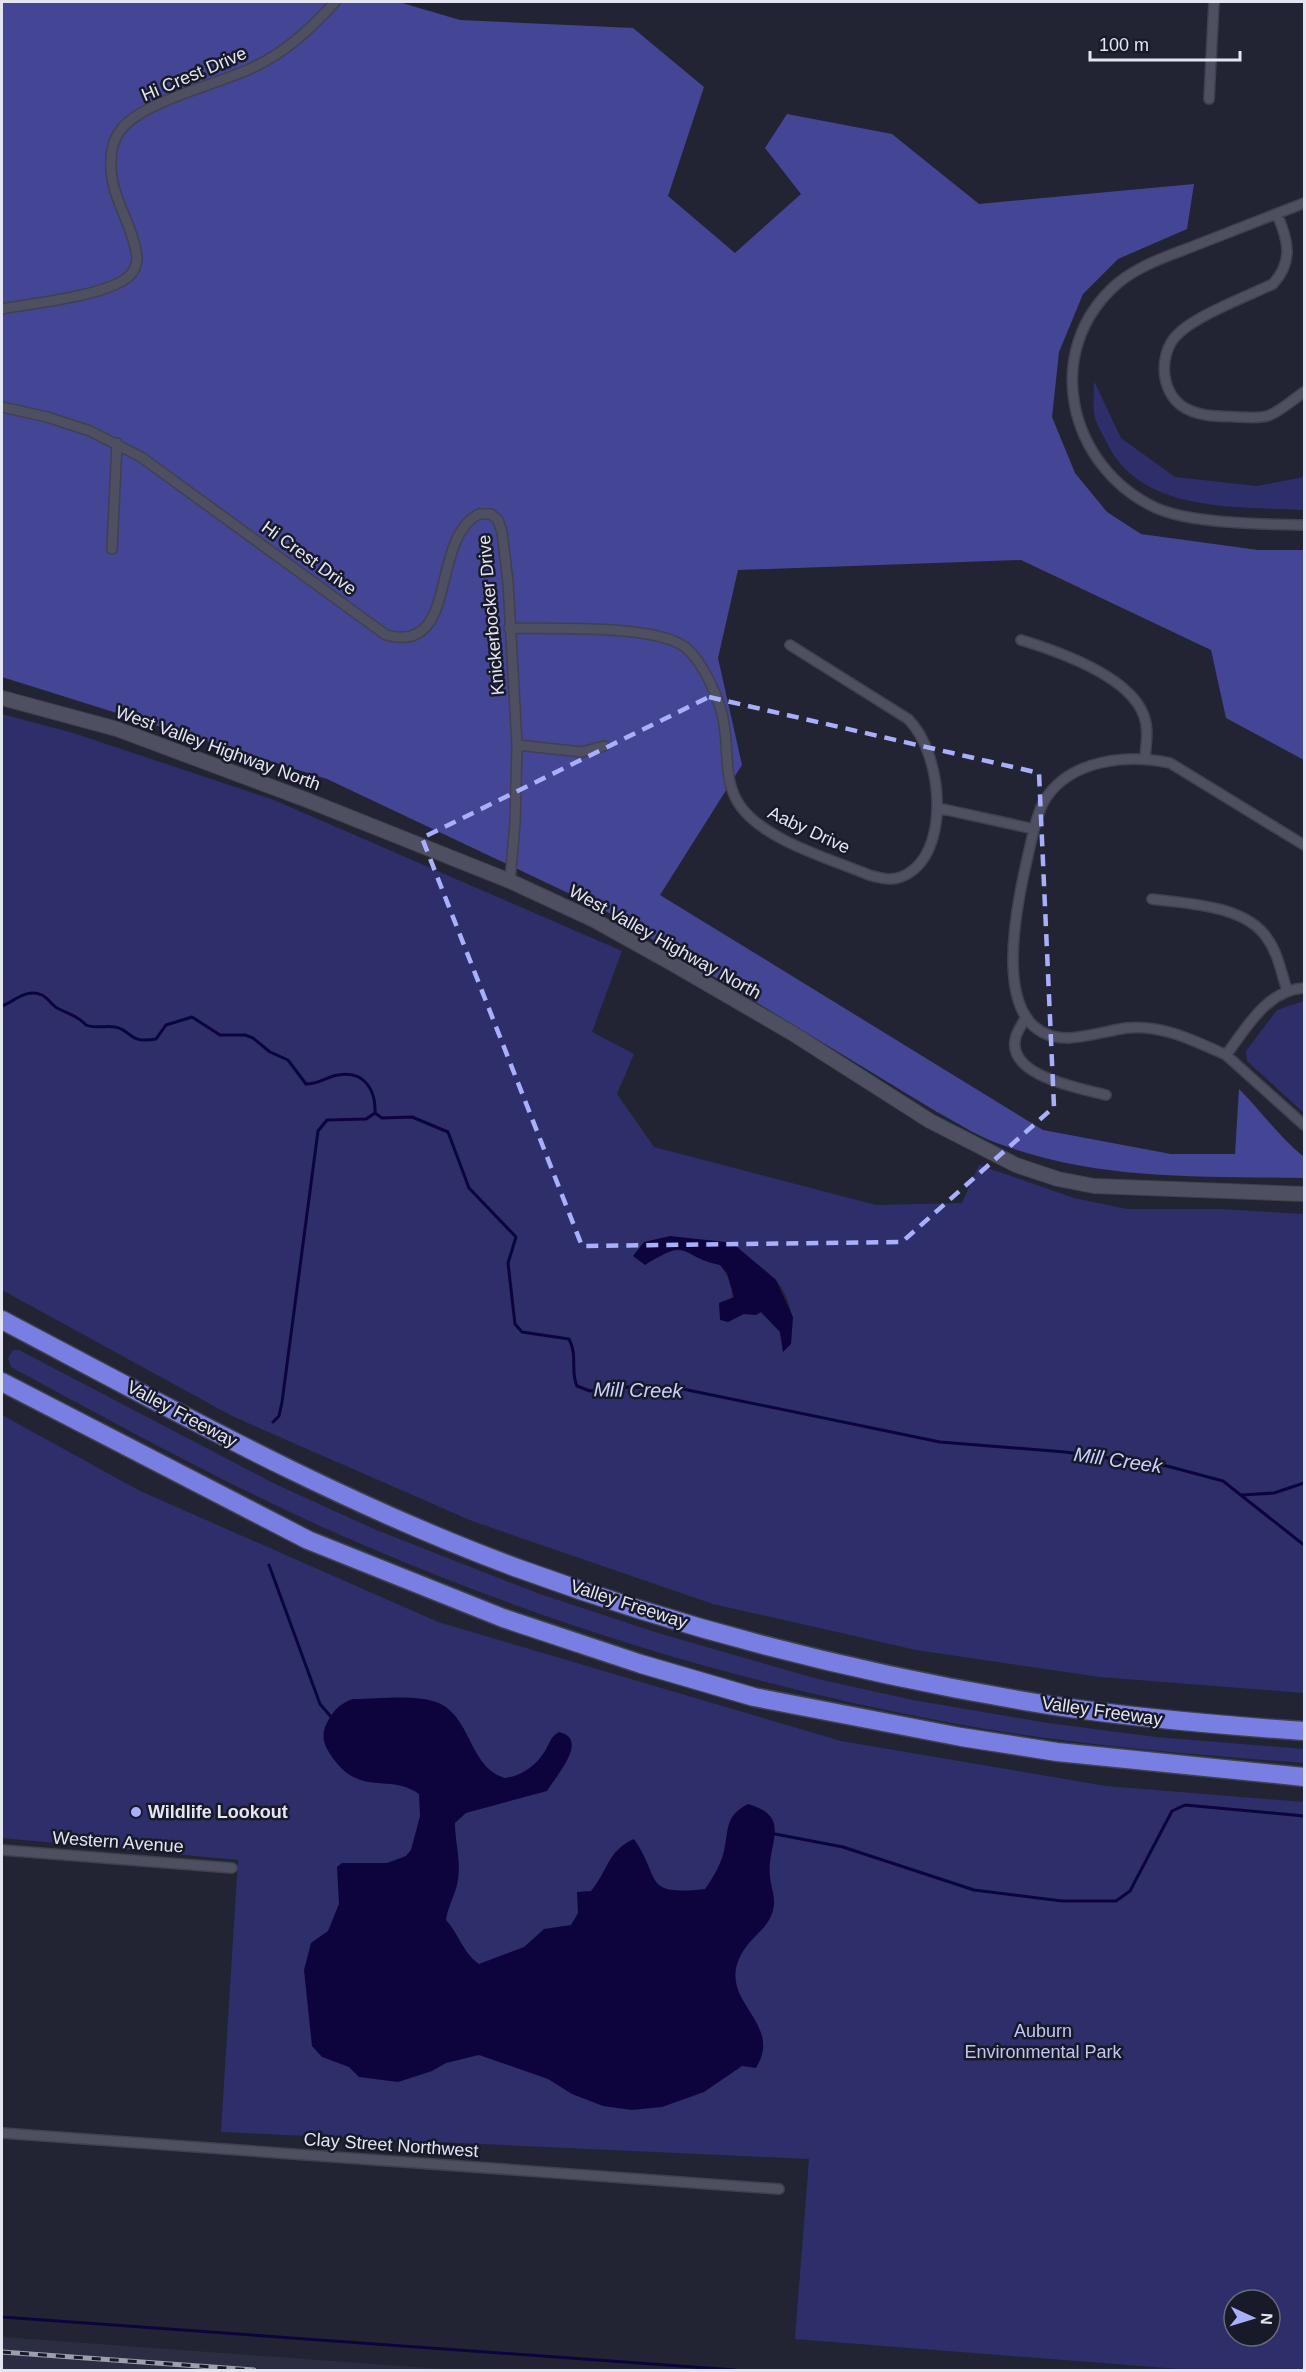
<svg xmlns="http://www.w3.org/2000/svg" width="1306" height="2372" font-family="Arial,sans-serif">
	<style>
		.built { fill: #2b2e43 }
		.green { fill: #2e2e6b; fill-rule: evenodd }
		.forest { fill: #444594 }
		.water { fill: #0e043d }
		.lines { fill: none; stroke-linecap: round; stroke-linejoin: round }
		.stream { stroke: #0e043d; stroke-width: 3 }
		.minor-casing { stroke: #3f414d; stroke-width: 12 }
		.secondary-casing { stroke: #3f414d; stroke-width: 16 }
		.motorway-casing { stroke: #3f414d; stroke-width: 21 }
		.minor { stroke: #4e5062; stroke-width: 9 }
		.secondary { stroke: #4e5062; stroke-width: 14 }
		.motorway { stroke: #787ee2; stroke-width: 18 }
		.rail-casing { stroke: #9d9fac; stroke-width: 5 }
		.rail { stroke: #191a29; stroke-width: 3; stroke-dasharray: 9; stroke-linecap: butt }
		.marked { fill: none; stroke: #a8b0fc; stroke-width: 4.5; stroke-dasharray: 12 8; stroke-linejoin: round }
		.poi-dot { fill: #a8b0fc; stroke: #191a29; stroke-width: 2 }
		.labels { text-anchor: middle; stroke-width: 5; stroke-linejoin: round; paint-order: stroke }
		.street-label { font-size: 18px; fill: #e3e5f0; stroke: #191a29 }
		.poi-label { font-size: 18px; font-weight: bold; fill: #e3e5f0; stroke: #191a29; text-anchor: start }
		.park-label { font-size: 18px; fill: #c0c6f2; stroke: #191a29 }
		.water-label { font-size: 20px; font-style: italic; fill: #cbd1fe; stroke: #191a29 }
	</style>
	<rect width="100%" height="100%" fill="#222433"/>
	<!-- built -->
	<path class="built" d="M 2,2337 L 455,2370 L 2,2370 Z"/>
	<!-- green -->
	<path class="green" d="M 1094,381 L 1121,438 L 1175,477 L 1257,486 L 1304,477 L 1304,510 C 1235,506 1138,514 1105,439 C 1101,431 1095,422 1094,413 C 1093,403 1094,392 1094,381 Z
		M 2,714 L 73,733 L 274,800 L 622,951 L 592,1032 L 634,1054 L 617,1094 L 654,1147 L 876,1205 L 962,1203 L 979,1165 L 1074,1198 L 1127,1209 L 1222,1209 L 1304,1214 L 1304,1693 L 1100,1677 L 916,1650 L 713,1604 L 472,1521 L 232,1416 L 2,1290 ZM 725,1242 C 741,1254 761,1265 775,1279 C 791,1296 800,1333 783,1352 L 780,1332 L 761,1312 L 756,1315 L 744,1314 L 728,1322 C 734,1299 735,1285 720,1265 C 700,1261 692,1249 670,1250 Z
		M 1304,1001 L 1304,1113 L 1247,1061 L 1246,1051 L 1277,1010 Z
		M 13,1350 L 19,1350 L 273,1483 L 374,1529 L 537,1593 L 658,1633 L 818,1679 L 913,1700 L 1048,1723 L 1156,1737 L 1304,1749 L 1304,1763 C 1188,1754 1072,1745 957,1724 C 756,1687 560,1629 373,1549 C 248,1497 130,1431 11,1367 L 8,1358 Z
		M 2,1415 L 140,1491 L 438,1622 L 841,1741 L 1106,1786 L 1304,1802 L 1304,2370 L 1192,2370 L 795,2339 L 809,2159 L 221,2132 L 238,1860 L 2,1838 ZM 1234,2300 L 1270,2300 L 1270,2336 L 1234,2336 Z"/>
	<!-- forest -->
	<path class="forest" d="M 2,2 L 399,2 L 460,20 L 633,28 L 704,87 L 668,196 L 735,253 L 801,194 L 765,148 L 787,114 L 892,134 L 979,204 L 1194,184 L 1187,229 L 1118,259 L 1083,294 L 1059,352 L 1052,417 L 1075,473 L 1107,512 L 1141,534 L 1258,550 L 1304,550 L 1304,760 L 1226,718 L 1211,650 L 1021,560 L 738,570 L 718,658 L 742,765 L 660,895 L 1043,1130 L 1171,1154 L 1235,1154 L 1239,1089 C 1262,1112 1279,1137 1304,1157 L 1304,1178 C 1196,1176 1097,1181 994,1142 C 974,1134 956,1122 937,1112 L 604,910 L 327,779 L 2,677 Z"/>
	<!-- water -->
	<path class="water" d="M 670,1236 L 725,1242 L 737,1247 L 776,1280 L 793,1317 L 791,1344 L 783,1352 L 780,1332 L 761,1312 L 756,1315 L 744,1314 L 728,1322 L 720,1320 L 719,1303 L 734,1297 L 727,1273 L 720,1265 C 676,1256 693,1236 645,1265 L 633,1256 L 644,1242 Z
		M 353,1699 C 378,1699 412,1694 436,1702 C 472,1715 468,1767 505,1778 C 521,1776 536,1766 545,1751 C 550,1743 550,1737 559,1732 C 590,1739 556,1776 547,1791 L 466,1813 L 455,1823 C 455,1842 461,1860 458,1880 C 456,1894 448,1905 446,1920 C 459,1934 463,1953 479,1964 L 524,1947 L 544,1929 L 571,1925 L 578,1913 L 577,1892 L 591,1891 C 608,1871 607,1851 634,1839 C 662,1879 641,1896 705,1889 C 713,1878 721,1864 724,1851 C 729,1828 725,1816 748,1804 C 794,1817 766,1845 770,1876 C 771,1890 778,1901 771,1916 C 765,1931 747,1940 739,1959 C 720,2003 784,2023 756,2068 L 742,2066 L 704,2092 L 662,2107 L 632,2110 L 603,2106 L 572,2094 L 548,2079 L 479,2055 L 446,2063 L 432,2071 L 398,2082 L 359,2077 L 349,2067 L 322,2057 L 312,2046 L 304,1970 L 311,1943 L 328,1931 L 339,1904 L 337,1867 L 342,1863 L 387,1863 L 406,1856 L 411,1850 L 420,1816 L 419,1794 C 388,1772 359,1799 330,1754 C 322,1742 321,1732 329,1719 C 335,1709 341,1703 353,1699 Z"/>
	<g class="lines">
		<!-- stream -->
		<path class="stream" d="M 2,1006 C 15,1001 26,988 42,995 C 48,998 52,1005 57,1008 C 68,1014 77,1015 86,1025 C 95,1029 105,1025 115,1027 C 132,1030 128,1044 156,1039 L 166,1025 L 192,1017 L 220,1035 L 245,1035 L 253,1038 L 270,1052 L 288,1060 L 306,1084 C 319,1084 326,1077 338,1075 C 365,1070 376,1091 375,1113 L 382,1118 L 412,1117 L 448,1132 L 469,1188 L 516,1237 L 508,1263 L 515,1324 L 522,1332 L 569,1339 C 578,1356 570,1371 577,1386 L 590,1391 L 627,1387 L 678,1388 L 940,1442 L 1065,1452 L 1167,1466 L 1223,1481 L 1304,1545
			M 273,1422 L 279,1416 L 282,1402 L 318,1131 L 327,1120 L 366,1119 L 375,1113
			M 1242,1495 L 1274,1493 L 1304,1483
			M 269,1565 L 320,1704 L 332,1718
			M 775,1834 L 843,1847 L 974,1890 L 1062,1901 L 1116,1901 L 1130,1891 L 1172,1811 L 1185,1805 L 1304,1816
			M 2,2317 L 735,2370"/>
		<!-- minor casing -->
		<g class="minor-casing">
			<path id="minor" d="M 1209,99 L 1214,2
				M 1304,203 C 1269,217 1234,230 1199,244 C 1171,255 1141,264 1118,283 C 1040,350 1068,467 1156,508 C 1192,524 1265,524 1304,525
				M 1277,214 C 1288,240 1294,261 1273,284 C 1248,296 1194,316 1176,336 C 1157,357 1161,398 1189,410 C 1204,417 1222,416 1238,417 C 1248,417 1261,419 1270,415 C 1282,410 1294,399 1304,392
				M 2,309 C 32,303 106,296 128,277 C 134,272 137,265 137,257 C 133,223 109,196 111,161 C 111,151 114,139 120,131 C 141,101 220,84 254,67 C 286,52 312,28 335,2
				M 2,407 L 47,417 L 90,431 L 141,457 L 386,635 C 460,655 429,539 479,514 L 491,514 L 498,520 L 502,532 L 508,582 L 517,745 L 515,823 L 510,881
				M 112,549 L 117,443
				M 509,628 C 550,629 654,624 685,647 C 703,661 721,702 724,724 C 729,752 723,783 741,807 C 766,841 831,859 869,875 C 880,878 891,881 901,877 C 953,857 943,753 908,719 L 790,645
				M 1021,640 C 1057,651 1130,676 1144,716 C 1149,730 1146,744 1145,758
				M 517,745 L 582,752 L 604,746
				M 938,808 L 1034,829 C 1037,819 1039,808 1046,798 C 1072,759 1128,754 1170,763 L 1304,845
				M 1034,829 C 1023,879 978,1038 1068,1038 C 1087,1037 1107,1031 1126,1028 C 1162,1024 1195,1041 1226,1055 C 1247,1027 1267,990 1304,988
				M 1152,899 C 1188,904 1245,905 1267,938 C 1278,953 1281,972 1287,990
				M 1025,1019 C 1022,1024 1018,1030 1016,1036 C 1004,1076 1080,1088 1106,1095
				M 1226,1055 L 1304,1125
				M 2,1850 L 232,1868
				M 2,2133 L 779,2189"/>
		</g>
		<!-- secondary casing -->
		<g class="secondary-casing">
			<path id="secondary" d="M 2,698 L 117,729 L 307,800 L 510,881 L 594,920 L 673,964 L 792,1033 L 930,1121 L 1016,1165 L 1058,1179 L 1094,1186 L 1304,1194"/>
		</g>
		<!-- motorway casing -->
		<g class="motorway-casing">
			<path id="motorway" d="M 2,1320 C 171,1409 340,1503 520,1569 C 692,1632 869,1676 1049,1705 C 1134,1718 1219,1725 1304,1731
				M 2,1382 L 308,1540 L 503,1618 L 641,1664 L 754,1697 L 961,1737 L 1057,1752 L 1304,1777"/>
		</g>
		<!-- minor -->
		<use href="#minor" class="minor"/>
		<!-- secondary -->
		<use href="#secondary" class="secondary"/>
		<!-- motorway -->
		<use href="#motorway" class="motorway"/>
		<!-- rail casing -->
		<g class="rail-casing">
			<path id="rail" d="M 2,2352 L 254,2370"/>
		</g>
		<!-- rail -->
		<use href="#rail" class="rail"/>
	</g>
	<!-- marked area -->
	<path class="marked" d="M 709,697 L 1039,773 L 1054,1107 L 902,1242 L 582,1246 L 422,838 Z"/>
	<!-- markers -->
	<circle class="poi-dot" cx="136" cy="1812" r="6"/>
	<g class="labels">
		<!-- street labels -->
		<g class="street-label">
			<text transform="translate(194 74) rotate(-23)" y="6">Hi Crest Drive</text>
			<text transform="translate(309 558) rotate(36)" y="6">Hi Crest Drive</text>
			<text transform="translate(491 615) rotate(-95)" y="6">Knickerbocker Drive</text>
			<text transform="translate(218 748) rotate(20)" y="6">West Valley Highway North</text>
			<text transform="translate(809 830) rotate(25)" y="6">Aaby Drive</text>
			<text transform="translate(665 942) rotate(29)" y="6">West Valley Highway North</text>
			<text transform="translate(182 1414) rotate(28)" y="6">Valley Freeway</text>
			<text transform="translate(629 1604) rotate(18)" y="6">Valley Freeway</text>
			<text transform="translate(1102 1711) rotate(8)" y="6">Valley Freeway</text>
			<text transform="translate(118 1842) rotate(4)" y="6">Western Avenue</text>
			<text transform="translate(391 2145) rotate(4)" y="6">Clay Street Northwest</text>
		</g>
		<!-- poi labels -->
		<g class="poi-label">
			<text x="148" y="1818">Wildlife Lookout</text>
		</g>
		<!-- park labels -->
		<g class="park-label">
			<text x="1043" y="2037">Auburn<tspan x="1043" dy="21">Environmental Park</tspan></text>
		</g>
		<!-- water labels -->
		<g class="water-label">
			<text transform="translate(638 1390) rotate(1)" y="7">Mill Creek</text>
			<text transform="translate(1118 1460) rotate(8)" y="7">Mill Creek</text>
		</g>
	</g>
	<!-- border -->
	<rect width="1306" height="2372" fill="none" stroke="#e3e5f0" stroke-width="6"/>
	<!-- north arrow -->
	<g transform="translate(1252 2318) rotate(94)"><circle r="28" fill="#191a29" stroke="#6a6b79" stroke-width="1.5"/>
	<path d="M0-4.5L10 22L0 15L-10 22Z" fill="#a8b0fc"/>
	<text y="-9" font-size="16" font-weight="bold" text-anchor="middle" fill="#e3e5f0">N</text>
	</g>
	<!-- scale -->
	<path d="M1090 51v9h150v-9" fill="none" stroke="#e3e5f0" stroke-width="3"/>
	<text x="1099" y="51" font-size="18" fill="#e3e5f0" stroke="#191a29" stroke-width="4.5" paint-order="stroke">100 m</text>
</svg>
